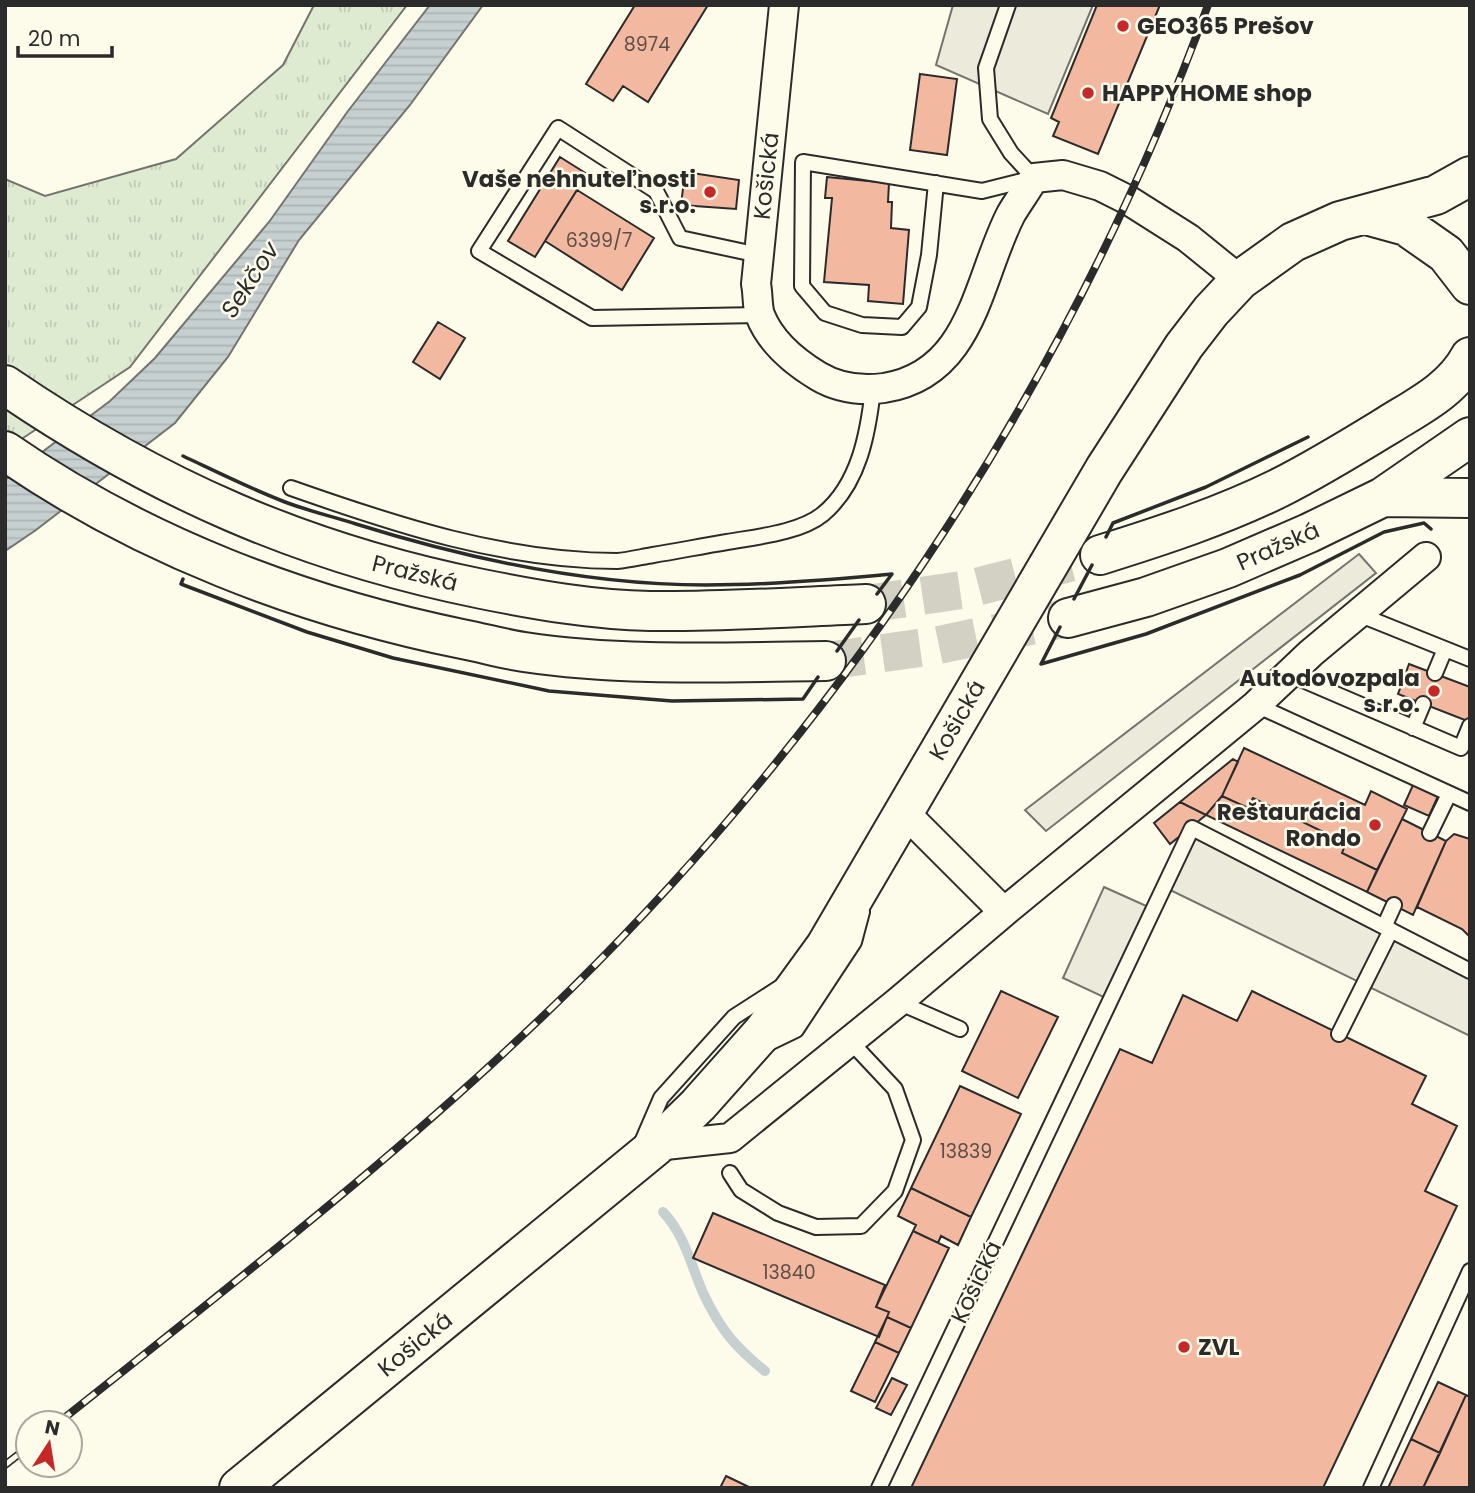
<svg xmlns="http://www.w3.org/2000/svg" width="1475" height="1493" font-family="Poppins,sans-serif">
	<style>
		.grass { fill: url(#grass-tufts); stroke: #74746e; stroke-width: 2 }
		.parking { fill: #eceadb; stroke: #74746e; stroke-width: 2 }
		.water { fill: url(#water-rules); stroke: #74746e; stroke-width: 2 }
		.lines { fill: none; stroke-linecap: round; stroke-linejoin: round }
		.stream { stroke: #c7d0d0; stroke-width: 10 }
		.building { fill: #f2b8a0; stroke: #2b2b2b; stroke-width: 2 }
		.primary-tunnel { stroke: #d3d1c4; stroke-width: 38; stroke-dasharray: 38 19; stroke-linecap: butt }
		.service-casing { stroke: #2b2b2b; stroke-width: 18 }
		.minor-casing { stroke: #2b2b2b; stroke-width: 32 }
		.primary-casing { stroke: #2b2b2b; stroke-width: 42 }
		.service { stroke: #fdfbea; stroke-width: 14 }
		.minor { stroke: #fdfbea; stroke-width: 28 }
		.primary { stroke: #fdfbea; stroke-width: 38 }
		.rail-casing { stroke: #2b2b2b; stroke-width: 8 }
		.rail { stroke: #fdfbea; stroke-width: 5; stroke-dasharray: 16; stroke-linecap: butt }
		.wall { stroke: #2b2b2b; stroke-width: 3.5 }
		.poi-dot { fill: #c62828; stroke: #fdfbea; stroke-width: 2.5 }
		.labels { text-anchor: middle; stroke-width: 5; stroke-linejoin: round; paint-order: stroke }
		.number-label { font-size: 19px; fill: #5d4e48 }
		.poi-label { font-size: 23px; font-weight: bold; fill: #2b2b2b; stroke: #fdfbea; text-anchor: start }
		.street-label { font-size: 23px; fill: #2b2b2b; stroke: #fdfbea }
		.water-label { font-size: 24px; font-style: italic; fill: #2b2b2b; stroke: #fdfbea }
	</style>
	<defs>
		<pattern id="grass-tufts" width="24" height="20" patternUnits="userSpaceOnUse" patternTransform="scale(1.75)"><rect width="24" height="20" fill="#deebd1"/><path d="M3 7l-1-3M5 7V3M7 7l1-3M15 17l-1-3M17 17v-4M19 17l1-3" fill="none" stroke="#bfcab4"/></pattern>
		<pattern id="water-rules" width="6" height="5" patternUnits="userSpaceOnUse" patternTransform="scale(1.75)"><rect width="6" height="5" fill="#c7d0d0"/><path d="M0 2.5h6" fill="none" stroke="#abb3b3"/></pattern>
	</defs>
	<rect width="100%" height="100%" fill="#fdfbea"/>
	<!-- grass -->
	<path class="grass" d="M 314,5 L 407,5 L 130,367 L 5,450 L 5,179 L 45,196 L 176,159 L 283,65 Z"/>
	<!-- parking -->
	<path class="parking" d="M 953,5 L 1093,5 L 1048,114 L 936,65 Z
		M 1359,554 L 1376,573 L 1046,831 L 1025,810 Z
		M 1192,828 L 1470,971 L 1470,1036 L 1164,887 Z
		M 1104,887 L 1153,909 L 1110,1000 L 1063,978 Z"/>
	<!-- water -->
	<path class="water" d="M 430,5 L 483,5 L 410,105 L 299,240 L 228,357 L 175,423 L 36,530 L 5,551 L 5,480 L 110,401 L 155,358 L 269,222 L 348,111 Z"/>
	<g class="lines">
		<!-- stream -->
		<path class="stream" d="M 663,1212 C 685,1235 691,1266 704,1295 C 721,1330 735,1347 765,1371"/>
	</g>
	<!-- building -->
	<path class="building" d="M 635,5 L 708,5 L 648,102 L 623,86 L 613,101 L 586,84 Z
		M 1097,5 L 1160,5 L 1098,154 L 1053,136 L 1059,122 L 1051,118 Z
		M 920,74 L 957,79 L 947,155 L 910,150 Z
		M 560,157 L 587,174 L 535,257 L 508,241 Z
		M 685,172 L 739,180 L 736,209 L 681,205 Z
		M 827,177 L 889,183 L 888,202 L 892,202 L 891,228 L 909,230 L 903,304 L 868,301 L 869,285 L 824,282 L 832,198 L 825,198 Z
		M 577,190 L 654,238 L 622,290 L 545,241 Z
		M 438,322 L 465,338 L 440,379 L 413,362 Z
		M 1409,664 L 1470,687 L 1470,722 L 1398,694 Z
		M 1244,748 L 1365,805 L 1371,791 L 1407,809 L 1377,870 L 1342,853 L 1346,843 L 1253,798 L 1248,808 L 1222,796 Z
		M 1233,759 L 1238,762 L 1222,796 L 1206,815 L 1180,802 Z
		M 1413,785 L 1438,796 L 1429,816 L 1404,805 Z
		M 1222,796 L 1248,808 L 1253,798 L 1346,843 L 1342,853 L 1377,870 L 1367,892 L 1206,815 Z
		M 1180,802 L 1206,815 L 1170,844 L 1154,823 Z
		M 1402,819 L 1446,841 L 1413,915 L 1367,892 Z
		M 1454,834 L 1470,839 L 1470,937 L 1462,929 L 1417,907 L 1446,841 Z
		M 1001,991 L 1058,1017 L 1018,1098 L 962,1071 Z
		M 1252,991 L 1426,1076 L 1412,1104 L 1457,1126 L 1425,1191 L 1457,1206 L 1323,1488 L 911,1488 L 1120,1049 L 1152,1063 L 1183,995 L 1237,1021 Z
		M 960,1086 L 1021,1114 L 971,1217 L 911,1188 Z
		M 911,1188 L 971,1217 L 958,1245 L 941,1236 L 938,1243 L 913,1231 L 916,1225 L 898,1216 Z
		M 713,1213 L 885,1285 L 876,1307 L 889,1312 L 879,1337 L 693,1258 Z
		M 913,1231 L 949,1248 L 911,1328 L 887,1317 L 889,1312 L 876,1307 Z
		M 887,1317 L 911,1328 L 899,1353 L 875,1342 Z
		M 875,1342 L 899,1353 L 875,1402 L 851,1391 Z
		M 892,1378 L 907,1385 L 891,1415 L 876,1408 Z
		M 1438,1382 L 1466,1395 L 1440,1453 L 1411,1439 Z
		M 1466,1395 L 1470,1397 L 1470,1488 L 1423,1488 Z
		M 1411,1439 L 1440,1453 L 1423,1488 L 1388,1488 Z
		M 726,1476 L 751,1488 L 720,1488 Z"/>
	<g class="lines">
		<!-- primary-tunnel -->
		<path class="primary-tunnel" d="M 866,604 L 968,589 L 1100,555
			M 826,661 L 934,646 L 1068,618"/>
		<!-- service casing -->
		<g class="service-casing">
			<path id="service" d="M 936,183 L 929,255 L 919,307 L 902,327 L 862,325 L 825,313 L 802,286 L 803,162 L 982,191 L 1034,178 L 1011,153 L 990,119 L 986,68 L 1008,5
				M 759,255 L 680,238 L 656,191 L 558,128 L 479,251 L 592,318 L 760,315
				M 291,488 C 396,525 505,561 617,561 C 629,560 641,557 653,555 C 678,551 702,546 727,542 C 755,537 800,533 823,514 C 859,484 868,434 873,389
				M 1358,614 L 1470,659
				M 1435,673 L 1445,649
				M 1289,674 L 1461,748 L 1470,726
				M 1256,705 L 1470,803
				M 1413,728 L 1423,704
				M 1430,833 L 1449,794
				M 1384,927 L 1394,905
				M 898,1002 L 960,1029
				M 1339,1034 L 1391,930
				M 767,1044 L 796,1030 L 854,942 L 862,912
				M 642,1142 L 661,1098 L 734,1017 L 779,988
				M 730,1173 L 741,1190 L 778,1213 L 816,1227 L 861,1226 L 895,1191 L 913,1140 L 895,1089 L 850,1041
				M 879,1488 L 1192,828 L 1470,971
				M 1371,1488 L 1470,1271"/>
		</g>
		<!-- minor casing -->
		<g class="minor-casing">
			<path id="minor" d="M 784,5 L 756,284 C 758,293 757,306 760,315 C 770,341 795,362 818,376 C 838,388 861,391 884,388 C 973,374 977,280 1011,214 C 1018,202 1027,190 1034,178 L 1063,175 L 1100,186 L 1128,200 L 1188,238 L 1240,280
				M 903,811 L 1004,912
				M 656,1146 L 730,1138 L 898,1002 L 1004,912 L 1256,705 L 1311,653 L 1426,557"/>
		</g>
		<!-- primary casing -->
		<g class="primary-casing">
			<path id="primary" d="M 1366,215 L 1406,226 L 1446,254 L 1470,285
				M 5,385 C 156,488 303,553 482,589 C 537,600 594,610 650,611 C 721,612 794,607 866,604
				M 5,451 C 141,545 301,606 462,639 C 483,643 504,649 524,652 C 624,667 725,662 826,661
				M 1383,497 L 1470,498
				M 1100,555 C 1161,536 1222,516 1279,488 C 1317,469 1354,446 1390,424 C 1419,406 1453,389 1470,357
				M 1068,618 L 1146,597 L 1228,568 L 1309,533 L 1383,497 L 1470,437
				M 239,1488 L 656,1146 L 698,1105 L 763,1032 L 825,947 L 1104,470 L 1184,346 L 1211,311 L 1240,280 L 1293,242 L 1340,221 L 1436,195 L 1470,176"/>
		</g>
		<!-- service -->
		<use href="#service" class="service"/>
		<!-- minor -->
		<use href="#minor" class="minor"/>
		<!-- primary -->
		<use href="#primary" class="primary"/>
		<!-- rail casing -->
		<g class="rail-casing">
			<path id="rail" d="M 58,1423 C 232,1284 410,1147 570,990 C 851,712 1072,377 1208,5
				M 5,1465 L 28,1447"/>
		</g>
		<!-- rail -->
		<use href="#rail" class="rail"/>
		<!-- wall -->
		<path class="wall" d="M 183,456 C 215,471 247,487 280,500 C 304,510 331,516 356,524 C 468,559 587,585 706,585 C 768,585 830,580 892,574 L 877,594
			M 1106,537 L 1113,523 L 1206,487 L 1308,437
			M 183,579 L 181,584 L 307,632 L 393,658 L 549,691 L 672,701 L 803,699 L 818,677
			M 1074,599 L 1092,565
			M 1060,627 L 1041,664 L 1146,634 L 1300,575 L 1384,532 L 1424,523 L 1431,529
			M 837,651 L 859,620"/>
	</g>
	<!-- markers -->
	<g class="poi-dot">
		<circle cx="1123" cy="26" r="7"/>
		<circle cx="1088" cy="93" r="7"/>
		<circle cx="710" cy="192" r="7"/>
		<circle cx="1434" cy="691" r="7"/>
		<circle cx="1375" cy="825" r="7"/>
		<circle cx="1184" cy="1347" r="7"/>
	</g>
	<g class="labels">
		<!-- number labels -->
		<g class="number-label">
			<text x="647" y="51">8974</text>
			<text x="599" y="247">6399/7</text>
			<text x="966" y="1158">13839</text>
			<text x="789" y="1279">13840</text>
		</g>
		<!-- poi labels -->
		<g class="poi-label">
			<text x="1137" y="34">GEO365 Prešov</text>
			<text x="1102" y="101">HAPPYHOME shop</text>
			<text x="696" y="187" text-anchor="end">Vaše nehnuteľnosti<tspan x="696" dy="26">s.r.o.</tspan></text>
			<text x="1420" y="686" text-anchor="end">Autodovozpala<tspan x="1420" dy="26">s.r.o.</tspan></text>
			<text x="1361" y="820" text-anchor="end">Reštaurácia<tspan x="1361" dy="26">Rondo</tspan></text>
			<text x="1198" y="1355">ZVL</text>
		</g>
		<!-- street labels -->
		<g class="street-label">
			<text transform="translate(766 176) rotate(-84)" y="8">Košická</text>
			<text transform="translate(1278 546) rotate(-24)" y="8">Pražská</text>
			<text transform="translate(415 573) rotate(14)" y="8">Pražská</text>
			<text transform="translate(957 720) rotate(-60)" y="8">Košická</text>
			<text transform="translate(976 1282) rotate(-65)" y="8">Košická</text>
			<text transform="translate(415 1344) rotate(-39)" y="8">Košická</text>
		</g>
		<!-- water labels -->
		<g class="water-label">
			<text transform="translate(250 280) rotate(-57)" y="8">Sekčov</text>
		</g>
	</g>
	<!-- border -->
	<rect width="1475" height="1493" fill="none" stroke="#2b2b2b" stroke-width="14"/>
	<!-- north arrow -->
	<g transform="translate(49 1444) rotate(12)"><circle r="33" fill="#fdfbea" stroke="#a9a89e" stroke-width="2"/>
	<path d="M0-5L12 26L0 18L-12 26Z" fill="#c62828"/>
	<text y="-10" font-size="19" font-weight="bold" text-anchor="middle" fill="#2b2b2b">N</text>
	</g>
	<!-- scale -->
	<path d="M18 46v10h94v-10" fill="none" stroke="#2b2b2b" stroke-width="3.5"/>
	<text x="28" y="46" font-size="21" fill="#2b2b2b" stroke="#fdfbea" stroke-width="5" paint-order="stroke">20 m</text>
</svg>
